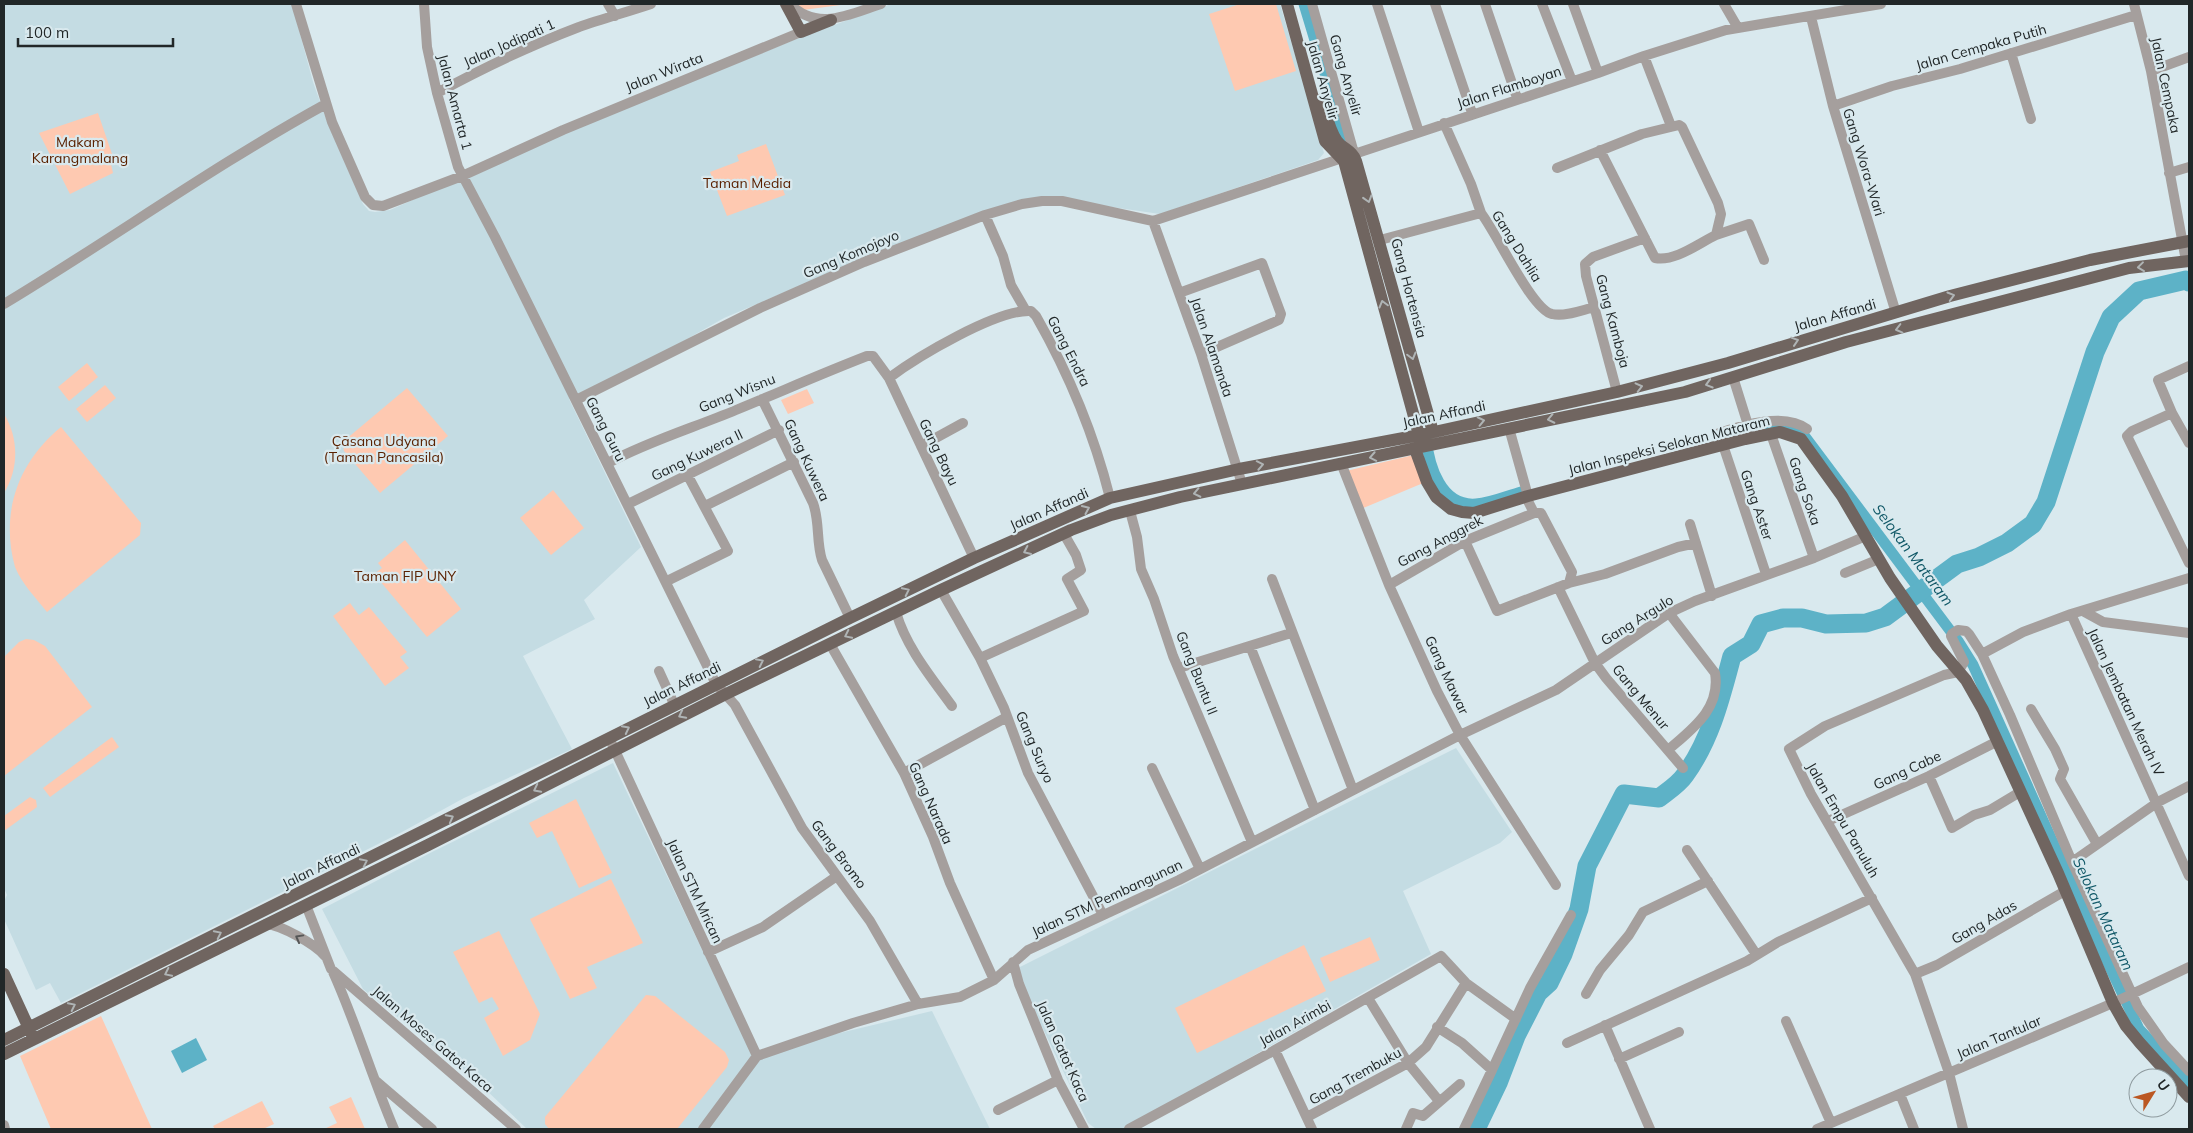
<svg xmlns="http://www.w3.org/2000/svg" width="2193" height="1133" font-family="Mulish,sans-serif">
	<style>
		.built { fill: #c4dce3 }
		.green { fill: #fec9b1 }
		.water { fill: #5db2c7 }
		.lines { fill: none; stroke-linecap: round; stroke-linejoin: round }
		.canal { stroke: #5db2c7; stroke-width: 11 }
		.river { stroke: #5db2c7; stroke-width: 19 }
		.minor { stroke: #a59f9d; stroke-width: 10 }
		.major { stroke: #706560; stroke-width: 12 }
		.oneway { stroke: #afb4b5 }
		.oneway2 { stroke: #565757 }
		.labels { text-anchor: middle; stroke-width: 4.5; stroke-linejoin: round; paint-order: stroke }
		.street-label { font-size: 14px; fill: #212728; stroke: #d9e9ee }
		.park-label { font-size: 14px; fill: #5a2100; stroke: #d9e9ee }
		.water-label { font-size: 15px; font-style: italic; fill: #105867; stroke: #d9e9ee }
	</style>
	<rect width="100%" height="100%" fill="#d9e9ee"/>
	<!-- built -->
	<path class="built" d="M 4,4 L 292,4 L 313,82 L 328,124 L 363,204 L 369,211 L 375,212 L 390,210 L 567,132 L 794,40 L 891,4 L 1280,4 L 1324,153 L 1318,160 L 1160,214 L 1049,198 L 867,257 L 724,318 L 666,351 L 569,399 L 641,547 L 584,600 L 595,619 L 523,656 L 572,749 L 464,798 L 402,832 L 61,1003 L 50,983 L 36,990 L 4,919 L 4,901 L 7,895 L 4,888 Z
		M 1456,748 L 1512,832 L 1500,843 L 1403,891 L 1431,954 L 1125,1129 L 1096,1129 L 1088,1123 L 1023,987 L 1018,968 Z
		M 613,763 L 749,1048 L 760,1052 L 932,1011 L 990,1129 L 527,1129 L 483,1087 L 363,989 L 322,909 L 432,852 Z"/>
	<!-- green -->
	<path class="green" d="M 797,4 L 848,4 L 803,10 Z
		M 1240,4 L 1276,4 L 1296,71 L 1235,91 L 1209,14 Z
		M 98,113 L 112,154 L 109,156 L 113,173 L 70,194 L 39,133 Z
		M 766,144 L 785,195 L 727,216 L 710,172 L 739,161 L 737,155 Z
		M 87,363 L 98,377 L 69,401 L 58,387 Z
		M 105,385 L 116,398 L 87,422 L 76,409 Z
		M 407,388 L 448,436 L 380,493 L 344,451 L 343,445 L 345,440 Z
		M 807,389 L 814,403 L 788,414 L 781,400 Z
		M 4,414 C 19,438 19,469 4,493 Z
		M 61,427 L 141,523 L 140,535 L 47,612 C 36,598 22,584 15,567 C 0,513 18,462 61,427 Z
		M 1422,453 L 1428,481 L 1361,509 L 1346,471 Z
		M 553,490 L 584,528 L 551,555 L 520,518 Z
		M 405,540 L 461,609 L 427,637 L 374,574 L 382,568 L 378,563 Z
		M 350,603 L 359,615 L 369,607 L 407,652 L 400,657 L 409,668 L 385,686 L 333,616 Z
		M 26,639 L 34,640 L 45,646 L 92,707 L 4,776 L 4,657 L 19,642 Z
		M 112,737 L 119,747 L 50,797 L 43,788 Z
		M 30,797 L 36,800 L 37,807 L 4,831 L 4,816 Z
		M 576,799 L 612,873 L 579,888 L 552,831 L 537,838 L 529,823 Z
		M 611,879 L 643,943 L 587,967 L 597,988 L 570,999 L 530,919 Z
		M 499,931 L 540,1014 L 530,1040 L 503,1056 L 484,1018 L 499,1009 L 492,997 L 479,1003 L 453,952 Z
		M 1370,937 L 1380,960 L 1330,982 L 1320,958 Z
		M 1304,945 L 1326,991 L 1197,1053 L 1175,1008 Z
		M 646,995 L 655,996 L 725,1052 L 729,1060 L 727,1067 L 677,1129 L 549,1129 L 545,1124 L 545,1117 Z
		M 101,1016 L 152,1129 L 51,1129 L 20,1056 Z
		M 351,1097 L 365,1129 L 324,1129 L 337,1123 L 329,1107 Z
		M 262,1101 L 274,1124 L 263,1129 L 215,1129 L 213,1126 Z"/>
	<!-- water -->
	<path class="water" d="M 196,1038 L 207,1060 L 182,1073 L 171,1051 Z"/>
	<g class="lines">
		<!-- canal -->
		<path class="canal" d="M 1304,4 L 1345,140
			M 1770,430 L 1785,427 L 1803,434 L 1958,641 L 1973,665 L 2086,916 L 2139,1029 L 2189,1082
			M 1426,438 C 1429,466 1441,507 1476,504 C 1491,503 1507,496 1521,492"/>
		<!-- river -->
		<path class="river" d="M 1476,1129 L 1498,1083 L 1516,1036 L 1538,993 L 1549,983 L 1563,954 L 1579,909 L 1587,866 L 1624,794 L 1659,798 C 1668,791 1679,784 1685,775 C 1711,739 1721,697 1732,656 L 1751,644 L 1761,624 L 1783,618 L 1802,618 L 1826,624 L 1866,623 L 1885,617 L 1957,564 L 1979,557 L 2007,543 L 2033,524 L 2046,502 L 2095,352 L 2111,317 L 2139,291 L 2186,280 L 2189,282"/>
		<!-- minor -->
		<path class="minor" d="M 296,4 L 332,122 L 365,197 L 373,205 L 383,206 L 462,176 L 563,130 L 801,32
			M 424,4 L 427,47 L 437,93 L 458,167 L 495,237 L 716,684 L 735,705 L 802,828 L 870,921 L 918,1004
			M 608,4 L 615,16
			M 790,4 C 817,32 850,14 881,4
			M 1312,4 L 1354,153
			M 1377,4 L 1419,132
			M 1435,4 L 1472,113
			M 1485,4 L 1517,98
			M 1542,4 L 1572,81
			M 1573,4 L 1598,73
			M 1724,4 L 1738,28
			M 2134,4 L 2151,71 L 2186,261
			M 1811,17 L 1833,106 L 1896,313
			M 2011,53 L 2031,119
			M 1644,56 L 1671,126
			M 2151,71 L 2189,57
			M 437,93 C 483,68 529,46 579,27 C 602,19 627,12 651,4
			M 1833,106 L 1892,86 L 1960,69 L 2136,15
			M 1444,123 L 1471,184 L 1481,213
			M 1557,168 L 1642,134 L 1679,125 L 1682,127 L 1718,203 L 1721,214 L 1716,235 C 1699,243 1675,262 1655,258 L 1600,150
			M 2169,173 L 2189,167
			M 985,215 L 1003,256 L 1011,285 L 1026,311
			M 1153,221 L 1201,354 L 1242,484
			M 1716,235 L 1749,224 L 1764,260
			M 1380,240 L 1481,213 C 1496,232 1532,310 1552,314 C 1565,317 1582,310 1595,307
			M 1179,293 L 1262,263 L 1281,314 L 1279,320 L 1201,354
			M 4,304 C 112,239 215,165 326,104
			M 1733,377 L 1748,425
			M 889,378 C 917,357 997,309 1031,311 L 1036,316 C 1069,374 1094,434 1110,498
			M 1617,392 L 1586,276 L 1585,264 L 1593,257 L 1645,238
			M 762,399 L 813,503 C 820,522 816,541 822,560 L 850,618
			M 576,400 L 760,308 L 864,262 L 985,215 L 1022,204 L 1042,201 L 1062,201 L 1153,221 L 1598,73 L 1644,56 L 1726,30 L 1881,4
			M 2172,413 L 2158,380 L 2189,366
			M 1509,428 L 1528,496
			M 1771,434 L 1814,558
			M 2189,443 L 2172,413 L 2132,431 L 2127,436 L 2189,563
			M 921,446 L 963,423
			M 608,463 C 649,441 693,428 736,410 C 780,392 823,373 867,356 L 873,356 L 889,378 L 974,558
			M 1341,463 L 1389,585 L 1437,691 L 1460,735 L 1556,885
			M 1526,497 L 1534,513 L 1541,513 L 1572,572 L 1569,583
			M 628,504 L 779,430
			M 705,506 L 794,462
			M 1130,511 L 1137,537 L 1141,569 L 1154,599 L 1173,656 L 1252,842
			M 1690,524 L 1712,596
			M 1465,541 L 1497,611 L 1569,583 L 1605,574 L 1678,547 L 1696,543
			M 1845,573 L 1879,559
			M 1766,574 L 1719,433 C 1743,425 1785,412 1807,429
			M 1272,579 L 1353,790
			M 667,581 L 728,551 L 687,474
			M 1389,585 L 1465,541 L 1534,513
			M 1558,587 L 1595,663 L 1606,678 L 1683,768
			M 941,590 L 980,658 L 1004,708 L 1028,773 L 1103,915
			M 2083,611 L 2103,622 L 2189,633
			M 896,612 C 906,647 931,677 952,706
			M 2071,614 L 2189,876
			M 830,644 L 904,773 L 933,837 L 950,883 L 994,980
			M 1250,646 L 1315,810
			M 1982,654 L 2023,632 L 2071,614 L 2189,578
			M 980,658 L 1084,611 L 1067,579 L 1081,570 L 1076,555 L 1064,534
			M 1179,668 L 1291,633
			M 659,671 L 674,704
			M 2031,709 L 2055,749 L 2064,769 L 2060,779 L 2097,844
			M 612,744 L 757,1056
			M 1668,750 C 1692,729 1721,709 1715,673 L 1669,613
			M 1152,768 L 1200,869
			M 904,773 L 1007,717
			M 1929,776 L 1952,828 L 1974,815 L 1990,810 L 2020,792
			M 1828,821 L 1929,776 L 1996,742
			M 1687,850 L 1756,954
			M 2072,862 L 2158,802 L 2189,786
			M 306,905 L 331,969 L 516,1129
			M 266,924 C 281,925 315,944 325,956
			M 708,952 L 763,927 L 837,876
			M 1013,962 L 1019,984 L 1058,1080 L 1084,1129
			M 333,972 C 356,1023 372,1077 394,1129
			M 1915,974 L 1937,965 L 2065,891
			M 1586,994 L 1600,970 L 1629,935 L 1643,912 L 1708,881
			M 1368,998 L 1408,1063 L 1439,1101
			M 1786,1021 L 1831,1123
			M 1605,1025 L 1650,1129
			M 1437,1027 L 1462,1043 L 1492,1070 L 1530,988 L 1571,915
			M 1567,1043 L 1747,961 L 1778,942 L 1872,898
			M 1275,1050 L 1312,1129
			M 757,1056 L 853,1023 L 918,1004 L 960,997 L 994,980 L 1028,950 L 1179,880 L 1460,735 L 1556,690 L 1669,613 L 1695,601 L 1814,558 L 1866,536
			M 1619,1059 L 1679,1032
			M 376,1081 L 432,1129
			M 1900,1094 L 1914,1129
			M 998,1110 L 1058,1080
			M 1307,1117 L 1408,1063 L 1426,1047 L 1466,983
			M 4,1125 L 5,1129
			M 703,1129 L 757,1056
			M 1129,1129 L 1275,1050 L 1441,956 L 1466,983 L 1516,1019
			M 1406,1129 L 1413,1113 L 1423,1116 L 1460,1084
			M 1464,1129 L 1492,1070
			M 1817,1129 L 2113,1003 L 2189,967
			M 1963,1129 L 1949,1073 L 1915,974 L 1811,794 L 1789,749 L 1825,726 L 1944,675 L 1958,672 L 1964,662 L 1951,636 L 1952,634 L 1958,630 L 1966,631 L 1969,634 L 1982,654 L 2010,715 L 2072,862 L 2138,1007 L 2164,1044 L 2189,1071"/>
		<!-- major -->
		<path class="major" d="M 786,4 L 801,32 L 831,20
			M 1287,4 L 1325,141 L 1344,161 L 1419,435
			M 1322,99 C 1326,112 1328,129 1337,141 C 1343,149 1353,151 1356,161 L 1433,432
			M 1415,449 L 1427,482 L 1436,497 L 1451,509 L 1462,512 L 1474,513 L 1528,496 L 1745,439 L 1780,432 L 1801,439 L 1842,496 L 1890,578 L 1937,646 L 1966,680 L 1983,710 L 2058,873 L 2113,1003 L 2126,1026 L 2140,1043 L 2189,1097
			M 4,974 L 32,1035
			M 4,1040 L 850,618 L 974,558 L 1110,498 L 1239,469 L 1425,434 L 1617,392 L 1728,363 L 1950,296 L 2090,260 L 2189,241
			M 4,1054 L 428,845 L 726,694 L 941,590 L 1071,530 L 1111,515 L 1180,497 L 1685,392 L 1846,342 L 2129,268 L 2189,261"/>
	</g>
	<!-- one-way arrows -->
	<defs><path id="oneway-chevron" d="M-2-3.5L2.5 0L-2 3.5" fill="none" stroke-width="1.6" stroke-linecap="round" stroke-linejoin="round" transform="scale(1.25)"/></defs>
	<g class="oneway">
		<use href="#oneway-chevron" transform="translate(1368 199) rotate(73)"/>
		<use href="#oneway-chevron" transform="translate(2141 267) rotate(173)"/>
		<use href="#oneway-chevron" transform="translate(1951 296) rotate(-16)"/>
		<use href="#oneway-chevron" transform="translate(1383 304) rotate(-105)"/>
		<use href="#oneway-chevron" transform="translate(1899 329) rotate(166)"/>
		<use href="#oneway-chevron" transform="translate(1795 341) rotate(-18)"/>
		<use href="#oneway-chevron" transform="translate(1412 356) rotate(75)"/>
		<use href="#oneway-chevron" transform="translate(1709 384) rotate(163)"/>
		<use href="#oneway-chevron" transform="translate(1639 387) rotate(-14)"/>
		<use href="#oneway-chevron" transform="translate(1551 419) rotate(168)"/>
		<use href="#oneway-chevron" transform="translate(1481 421) rotate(-12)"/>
		<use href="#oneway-chevron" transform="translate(1373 457) rotate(169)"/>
		<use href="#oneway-chevron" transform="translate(1260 465) rotate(-11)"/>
		<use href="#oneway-chevron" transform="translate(1197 493) rotate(168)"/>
		<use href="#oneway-chevron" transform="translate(1086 509) rotate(-24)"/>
		<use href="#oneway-chevron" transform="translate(1027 551) rotate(155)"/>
		<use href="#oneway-chevron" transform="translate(906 591) rotate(-26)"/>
		<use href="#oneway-chevron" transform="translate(848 635) rotate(154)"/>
		<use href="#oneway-chevron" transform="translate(760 662) rotate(-26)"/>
		<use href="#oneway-chevron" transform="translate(682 715) rotate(153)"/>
		<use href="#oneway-chevron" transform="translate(626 729) rotate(-27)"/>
		<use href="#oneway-chevron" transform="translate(537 789) rotate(153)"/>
		<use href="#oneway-chevron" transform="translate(450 818) rotate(-28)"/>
		<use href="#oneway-chevron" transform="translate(364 862) rotate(-26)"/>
		<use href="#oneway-chevron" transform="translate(218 934) rotate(-26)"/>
		<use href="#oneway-chevron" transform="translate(168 973) rotate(154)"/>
		<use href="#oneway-chevron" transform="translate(72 1006) rotate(-26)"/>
	</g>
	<use class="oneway2" href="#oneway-chevron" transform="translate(299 938) rotate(-151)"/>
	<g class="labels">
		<!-- street labels -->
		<g class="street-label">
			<text transform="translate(509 43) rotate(-24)" y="5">Jalan Jodipati 1</text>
			<text transform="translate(1981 47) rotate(-16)" y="5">Jalan Cempaka Putih</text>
			<text transform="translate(664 72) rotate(-22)" y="5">Jalan Wirata</text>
			<text transform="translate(1346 75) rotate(74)" y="5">Gang Anyelir</text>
			<text transform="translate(1323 80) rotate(74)" y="5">Jalan Anyelir</text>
			<text transform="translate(2166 85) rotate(78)" y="5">Jalan Cempaka</text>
			<text transform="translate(1509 87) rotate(-18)" y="5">Jalan Flamboyan</text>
			<text transform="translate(455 102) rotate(75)" y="5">Jalan Amarta 1</text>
			<text transform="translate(1864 162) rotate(73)" y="5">Gang Wora-Wari</text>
			<text transform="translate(1517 246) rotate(58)" y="5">Gang Dahlia</text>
			<text transform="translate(851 254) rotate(-23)" y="5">Gang Komojoyo</text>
			<text transform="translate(1409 288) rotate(75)" y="5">Gang Hortensia</text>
			<text transform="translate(1835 315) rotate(-16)" y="5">Jalan Affandi</text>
			<text transform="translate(1613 321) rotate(75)" y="5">Gang Kamboja</text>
			<text transform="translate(1212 347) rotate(71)" y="5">Jalan Alamanda</text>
			<text transform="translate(1069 351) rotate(63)" y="5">Gang Endra</text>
			<text transform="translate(737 393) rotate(-22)" y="5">Gang Wisnu</text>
			<text transform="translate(1444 414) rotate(-12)" y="5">Jalan Affandi</text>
			<text transform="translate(606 429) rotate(63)" y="5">Gang Guru</text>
			<text transform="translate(1669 445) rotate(-14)" y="5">Jalan Inspeksi Selokan Mataram</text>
			<text transform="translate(939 452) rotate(64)" y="5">Gang Bayu</text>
			<text transform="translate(697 455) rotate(-26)" y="5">Gang Kuwera II</text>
			<text transform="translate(807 460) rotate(65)" y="5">Gang Kuwera</text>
			<text transform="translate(1805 491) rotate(71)" y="5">Gang Soka</text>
			<text transform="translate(1757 505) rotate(71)" y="5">Gang Aster</text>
			<text transform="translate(1049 509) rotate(-24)" y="5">Jalan Affandi</text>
			<text transform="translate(1440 541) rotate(-28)" y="5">Gang Anggrek</text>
			<text transform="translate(1637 620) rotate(-32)" y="5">Gang Argulo</text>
			<text transform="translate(1197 673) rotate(68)" y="5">Gang Buntu II</text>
			<text transform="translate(1447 675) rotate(65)" y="5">Gang Mawar</text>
			<text transform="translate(682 684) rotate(-26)" y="5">Jalan Affandi</text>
			<text transform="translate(1641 697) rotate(50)" y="5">Gang Menur</text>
			<text transform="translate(2126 702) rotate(65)" y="5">Jalan Jembatan Merah IV</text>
			<text transform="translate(1035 747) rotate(67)" y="5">Gang Suryo</text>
			<text transform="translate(1907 770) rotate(-25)" y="5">Gang Cabe</text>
			<text transform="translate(931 803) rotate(66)" y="5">Gang Narada</text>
			<text transform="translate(1843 820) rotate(60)" y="5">Jalan Empu Panuluh</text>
			<text transform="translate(839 854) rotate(53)" y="5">Gang Bromo</text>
			<text transform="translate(321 866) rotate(-26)" y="5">Jalan Affandi</text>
			<text transform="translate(695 891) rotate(65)" y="5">Jalan STM Mrican</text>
			<text transform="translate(1107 898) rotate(-25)" y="5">Jalan STM Pembangunan</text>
			<text transform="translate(1984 922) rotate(-30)" y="5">Gang Adas</text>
			<text transform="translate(1295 1023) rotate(-29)" y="5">Jalan Arimbi</text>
			<text transform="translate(1999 1037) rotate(-23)" y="5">Jalan Tantular</text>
			<text transform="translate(433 1039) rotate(41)" y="5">Jalan Moses Gatot Kaca</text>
			<text transform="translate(1063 1051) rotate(66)" y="5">Jalan Gatot Kaca</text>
			<text transform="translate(1355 1076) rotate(-29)" y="5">Gang Trembuku</text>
		</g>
		<!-- park labels -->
		<g class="park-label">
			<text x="80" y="147">Makam<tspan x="80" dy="16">Karangmalang</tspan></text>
			<text x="747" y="188">Taman Media</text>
			<text x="384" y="446">Çāsana Udyana<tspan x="384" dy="16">(Taman Pancasila)</tspan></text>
			<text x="405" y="581">Taman FIP UNY</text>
		</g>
		<!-- water labels -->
		<g class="water-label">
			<text transform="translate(1913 555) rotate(53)" y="5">Selokan Mataram</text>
			<text transform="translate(2103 914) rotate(65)" y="5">Selokan Mataram</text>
		</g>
	</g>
	<!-- border -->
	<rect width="2193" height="1133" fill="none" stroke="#212728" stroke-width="10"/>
	<!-- north arrow -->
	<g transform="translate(2153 1093) rotate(53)"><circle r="24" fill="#d9e9ee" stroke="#8f9b9f"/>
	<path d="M0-4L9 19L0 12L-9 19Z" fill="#bb5722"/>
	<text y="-8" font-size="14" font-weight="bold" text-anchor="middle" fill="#212728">U</text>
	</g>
	<!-- scale -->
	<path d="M18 38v8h155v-8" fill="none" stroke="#212728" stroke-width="2.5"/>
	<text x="25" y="38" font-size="15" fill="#212728" stroke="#d9e9ee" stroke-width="4" paint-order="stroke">100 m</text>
</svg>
